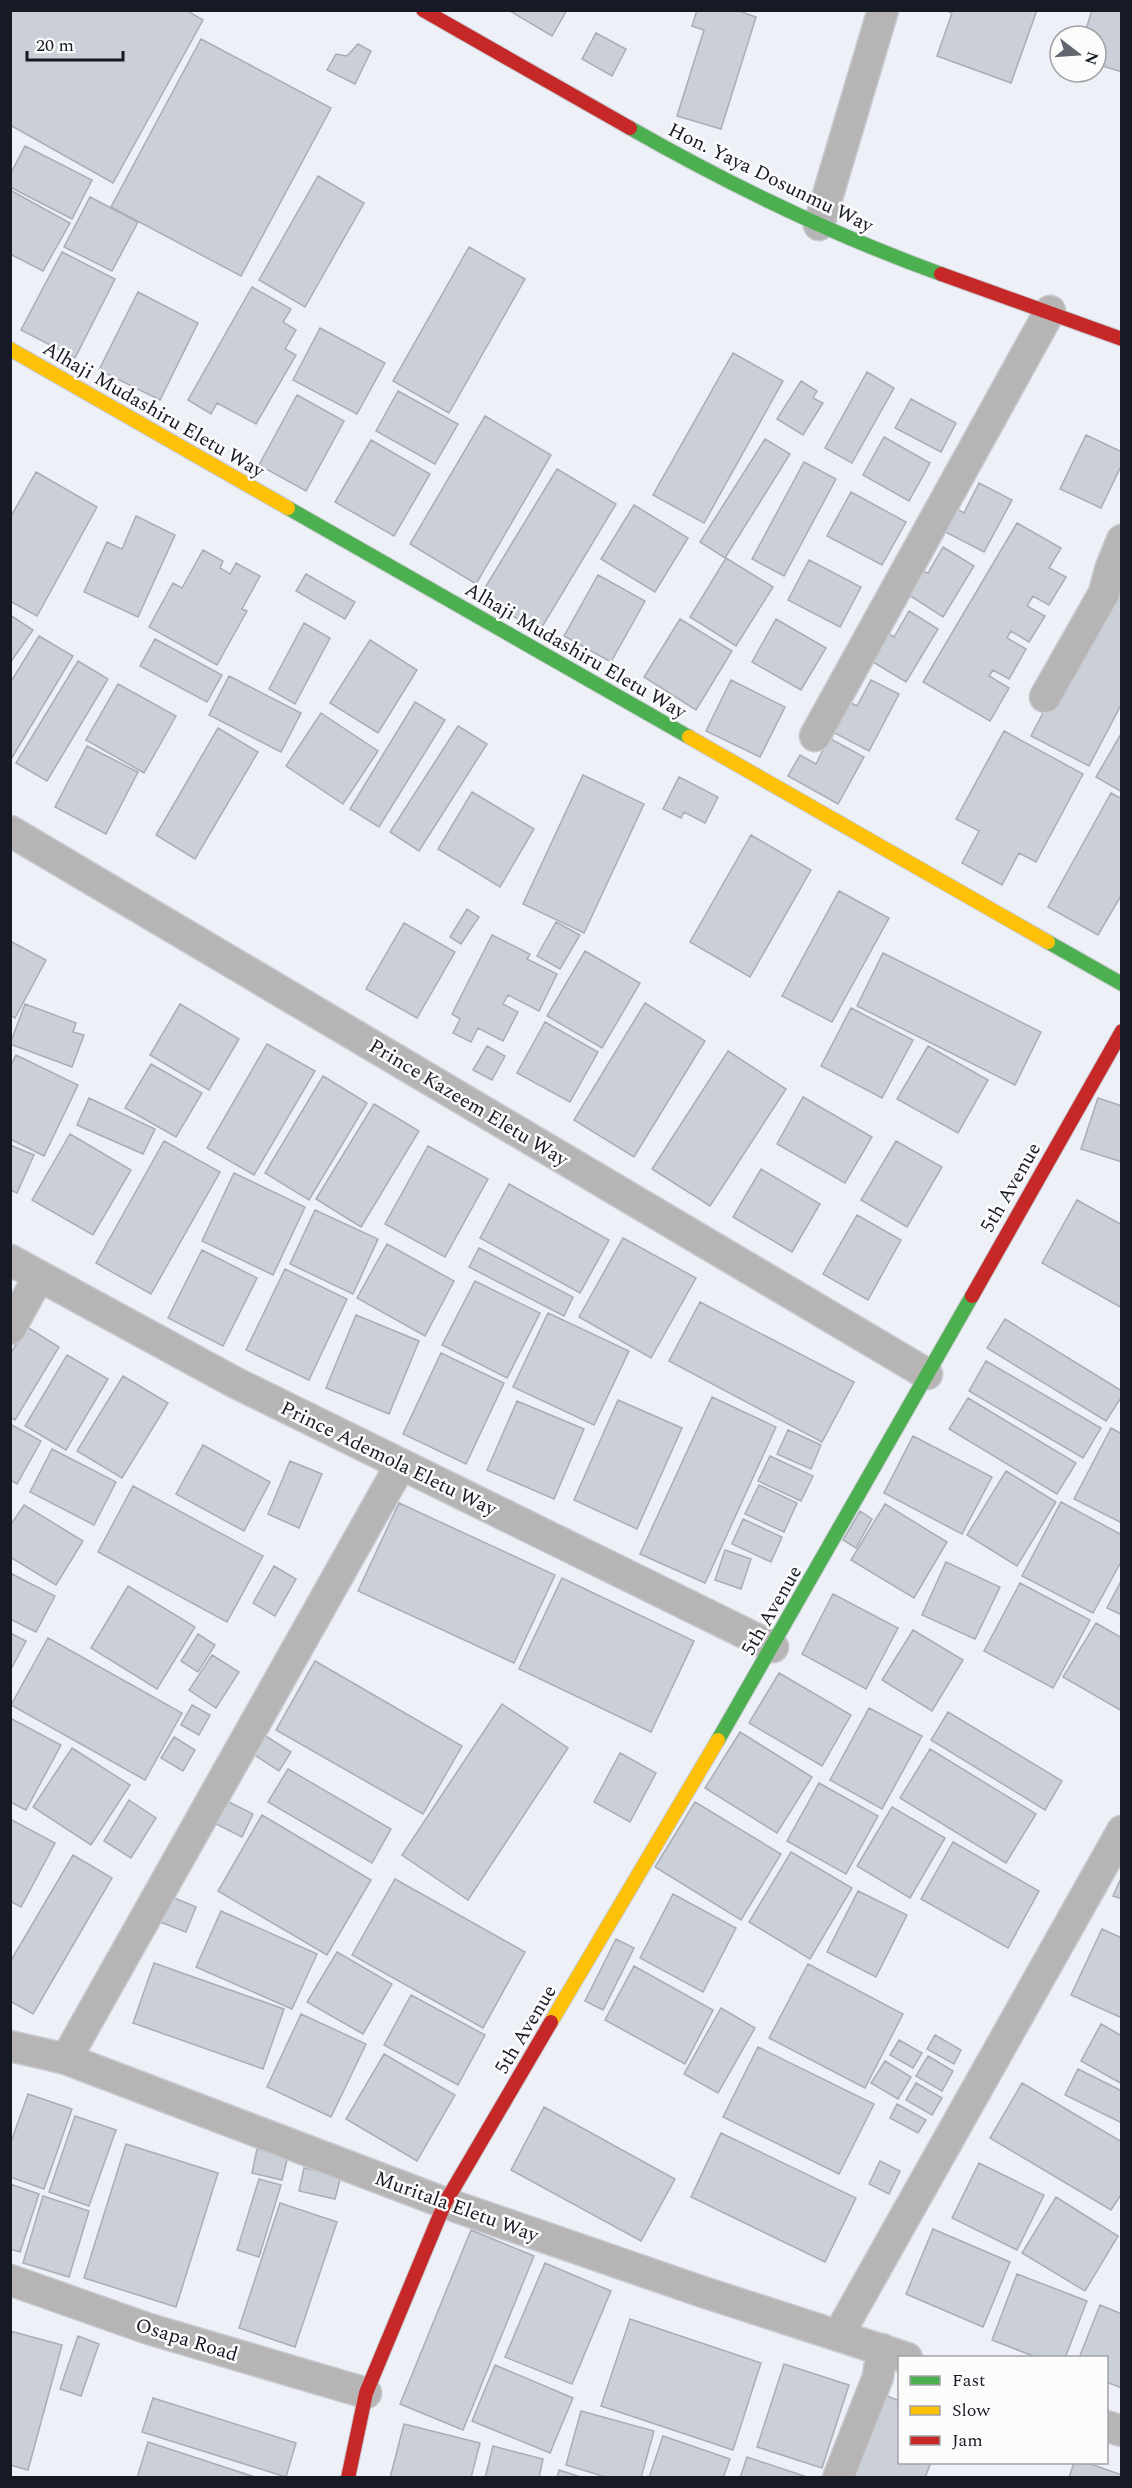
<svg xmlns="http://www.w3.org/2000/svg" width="1132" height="2488" font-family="Spectral,serif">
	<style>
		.building { fill: #cbcfd8; stroke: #aaadb6; stroke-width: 1.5 }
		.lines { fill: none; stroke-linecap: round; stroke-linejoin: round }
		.street-casing { stroke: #c7cad0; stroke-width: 33 }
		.fast-casing { stroke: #c7cad0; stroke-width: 16 }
		.slow-casing { stroke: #c7cad0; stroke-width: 16 }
		.jam-casing { stroke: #c7cad0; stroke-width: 16 }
		.street { stroke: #b7b4b5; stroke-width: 30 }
		.fast { stroke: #4caf50; stroke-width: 14 }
		.slow { stroke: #ffc107; stroke-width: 14 }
		.jam { stroke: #c62828; stroke-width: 14 }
		.labels { text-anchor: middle; stroke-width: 5; stroke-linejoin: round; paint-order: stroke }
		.street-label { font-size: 20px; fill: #161a25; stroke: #fcfcfc }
	</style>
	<rect width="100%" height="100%" fill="#edf0f7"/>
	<!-- building -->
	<path class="building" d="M 10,10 L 186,10 L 203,20 L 113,183 L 10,125 Z
		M 508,10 L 567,10 L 552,36 Z
		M 697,10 L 736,10 L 756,17 L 721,129 L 677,116 L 704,30 L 692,26 Z
		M 944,10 L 1037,10 L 1011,83 L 937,56 L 952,13 Z
		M 1092,10 L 1122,10 L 1122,72 L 1096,64 L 1096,36 L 1084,36 Z
		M 596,33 L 626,49 L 612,76 L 582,59 Z
		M 201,39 L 331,108 L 241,276 L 111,207 Z
		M 358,44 L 371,51 L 355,84 L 327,70 L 336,54 L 347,56 Z
		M 25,146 L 92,180 L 72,219 L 10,187 L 10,175 Z
		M 318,176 L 364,203 L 305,307 L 259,280 Z
		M 10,190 L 70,223 L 43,271 L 10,254 Z
		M 90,197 L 138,222 L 112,271 L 64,247 Z
		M 469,247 L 525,279 L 449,413 L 393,381 Z
		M 62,252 L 115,279 L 75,358 L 21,330 Z
		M 252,287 L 291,309 L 283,322 L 296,330 L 285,349 L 296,355 L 256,424 L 217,403 L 211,414 L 188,400 Z
		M 138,292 L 198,323 L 160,400 L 99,370 Z
		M 320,328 L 385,363 L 357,414 L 293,380 Z
		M 733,353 L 783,381 L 704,523 L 653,495 Z
		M 867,372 L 894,388 L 852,463 L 825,448 Z
		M 801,381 L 817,391 L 813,398 L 823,403 L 803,435 L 777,419 Z
		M 398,391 L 458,424 L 435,464 L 376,431 Z
		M 297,395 L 344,421 L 306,491 L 259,465 Z
		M 911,399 L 956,423 L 941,452 L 895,428 Z
		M 485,416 L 551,455 L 476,584 L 410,544 Z
		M 1086,435 L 1122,452 L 1122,464 L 1101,508 L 1060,489 Z
		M 884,437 L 930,463 L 909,501 L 863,475 Z
		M 765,439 L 790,454 L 725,558 L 700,542 Z
		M 371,440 L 430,474 L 394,536 L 335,502 Z
		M 804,462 L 836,479 L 784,576 L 752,559 Z
		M 557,469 L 616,504 L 539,632 L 480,596 Z
		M 36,472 L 97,507 L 37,616 L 10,601 L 10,518 Z
		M 979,483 L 1012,500 L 984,552 L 936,527 L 948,504 L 964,513 Z
		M 851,492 L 906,522 L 882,565 L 827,536 Z
		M 634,505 L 688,538 L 655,592 L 601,559 Z
		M 136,516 L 175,535 L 138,617 L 84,592 L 107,542 L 122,549 Z
		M 1017,523 L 1061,548 L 1049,568 L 1066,577 L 1049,605 L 1033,596 L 1027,606 L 1045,616 L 1029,642 L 1011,631 L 1007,638 L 1026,649 L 1009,679 L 993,670 L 989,676 L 1009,688 L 990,721 L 923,682 Z
		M 943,547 L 974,566 L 943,617 L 901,590 L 914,569 L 928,573 Z
		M 203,550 L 223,561 L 220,568 L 230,574 L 236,563 L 260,576 L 242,609 L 247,611 L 217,665 L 149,627 L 173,583 L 182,588 Z
		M 726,558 L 773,587 L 736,646 L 690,617 Z
		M 809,560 L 861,587 L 840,627 L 788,600 Z
		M 306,574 L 355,602 L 345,619 L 296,591 Z
		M 598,575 L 645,601 L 611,662 L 564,636 Z
		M 1108,588 L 1122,595 L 1122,703 L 1089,766 L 1031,736 Z
		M 909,611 L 938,629 L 906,682 L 863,656 L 879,628 L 894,637 Z
		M 10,615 L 33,630 L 10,663 Z
		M 680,619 L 732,651 L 696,710 L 644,677 Z
		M 776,619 L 826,648 L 801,690 L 752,662 Z
		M 304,623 L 330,638 L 295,704 L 269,689 Z
		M 39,636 L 73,656 L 10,761 L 10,683 Z
		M 155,639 L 222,675 L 207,702 L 140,666 Z
		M 370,640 L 417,670 L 378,733 L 330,703 Z
		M 78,661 L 108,679 L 47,781 L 16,763 Z
		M 229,676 L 301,713 L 281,752 L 209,715 Z
		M 731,680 L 785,707 L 760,757 L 706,731 Z
		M 871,680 L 899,694 L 869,751 L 827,729 L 843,699 L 857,706 Z
		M 118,684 L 176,716 L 144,773 L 86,740 Z
		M 415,702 L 445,720 L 379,827 L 350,809 Z
		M 321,713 L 378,751 L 343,804 L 286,766 Z
		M 458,726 L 487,744 L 419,851 L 390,832 Z
		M 218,728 L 258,752 L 195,859 L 156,835 Z
		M 1004,731 L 1083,774 L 1036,862 L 1019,853 L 1002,885 L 962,863 L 979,831 L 956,819 Z
		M 1122,732 L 1122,792 L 1096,777 Z
		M 829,738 L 864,757 L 838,804 L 788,776 L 800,755 L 816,764 Z
		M 87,746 L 138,772 L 106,834 L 55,807 Z
		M 583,775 L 644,804 L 584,933 L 523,904 Z
		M 679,777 L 718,797 L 705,823 L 684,812 L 681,818 L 663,809 Z
		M 472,792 L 534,829 L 500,887 L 438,849 Z
		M 1111,793 L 1122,799 L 1122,894 L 1098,935 L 1048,907 Z
		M 751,835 L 811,870 L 750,977 L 690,942 Z
		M 839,891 L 889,918 L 832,1022 L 782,996 Z
		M 467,909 L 479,917 L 461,944 L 450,937 Z
		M 556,922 L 580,935 L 560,969 L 537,956 Z
		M 404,923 L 455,952 L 417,1018 L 366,989 Z
		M 492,935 L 530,954 L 527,959 L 557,974 L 539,1011 L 508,995 L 503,1004 L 518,1012 L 503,1041 L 478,1028 L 471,1042 L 453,1033 L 460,1019 L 452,1014 Z
		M 10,941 L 46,960 L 15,1018 L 10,1015 Z
		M 585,951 L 640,983 L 602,1048 L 547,1016 Z
		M 883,953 L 1041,1032 L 1015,1085 L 857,1006 Z
		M 645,1003 L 705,1041 L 634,1157 L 574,1120 Z
		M 25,1004 L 76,1023 L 73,1032 L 84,1035 L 72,1067 L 10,1044 Z
		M 180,1004 L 239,1039 L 209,1090 L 150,1055 Z
		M 851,1008 L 913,1040 L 882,1098 L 821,1066 Z
		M 545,1022 L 598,1052 L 570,1102 L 517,1073 Z
		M 267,1044 L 315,1071 L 254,1175 L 207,1148 Z
		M 487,1046 L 505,1056 L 492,1080 L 473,1070 Z
		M 928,1046 L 988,1080 L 958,1133 L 897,1099 Z
		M 728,1051 L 786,1089 L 710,1206 L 652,1169 Z
		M 16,1055 L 78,1085 L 44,1156 L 10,1139 L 10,1067 Z
		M 151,1064 L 202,1093 L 176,1137 L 125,1108 Z
		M 323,1076 L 367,1103 L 309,1200 L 265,1173 Z
		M 803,1097 L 872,1137 L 845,1183 L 777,1144 Z
		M 89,1098 L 155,1129 L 143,1154 L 77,1125 Z
		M 1098,1098 L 1122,1106 L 1122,1162 L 1081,1149 Z
		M 374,1104 L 419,1131 L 361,1227 L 316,1199 Z
		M 70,1134 L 131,1170 L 93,1235 L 32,1200 Z
		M 164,1141 L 220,1172 L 151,1294 L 96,1263 Z
		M 896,1141 L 942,1167 L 907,1227 L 861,1200 Z
		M 10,1145 L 34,1155 L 17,1193 L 10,1190 Z
		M 428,1146 L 488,1179 L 445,1257 L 385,1224 Z
		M 761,1169 L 820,1204 L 792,1252 L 733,1217 Z
		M 234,1173 L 305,1207 L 273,1275 L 202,1241 Z
		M 509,1184 L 609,1240 L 580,1293 L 480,1238 Z
		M 1077,1200 L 1122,1225 L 1122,1308 L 1042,1263 Z
		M 315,1210 L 378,1239 L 353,1294 L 290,1264 Z
		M 857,1215 L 901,1240 L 868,1300 L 823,1274 Z
		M 623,1238 L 696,1278 L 651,1358 L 579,1317 Z
		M 387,1244 L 454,1281 L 425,1336 L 357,1298 Z
		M 479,1248 L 573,1297 L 564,1316 L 469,1267 Z
		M 202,1250 L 257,1278 L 223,1346 L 168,1318 Z
		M 285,1269 L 347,1299 L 309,1380 L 246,1350 Z
		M 475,1281 L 540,1313 L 507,1378 L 442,1345 Z
		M 700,1302 L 854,1382 L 822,1442 L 669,1361 Z
		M 548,1313 L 629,1351 L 594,1425 L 513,1387 Z
		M 356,1315 L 419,1341 L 389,1414 L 326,1388 Z
		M 1005,1319 L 1122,1391 L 1122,1396 L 1106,1421 L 987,1348 Z
		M 27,1327 L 59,1347 L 15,1420 L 10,1417 L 10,1354 Z
		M 441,1353 L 504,1383 L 466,1464 L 403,1434 Z
		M 67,1355 L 108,1379 L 66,1450 L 25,1426 Z
		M 986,1361 L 1101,1428 L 1083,1458 L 969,1391 Z
		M 123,1376 L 168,1403 L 122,1478 L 77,1451 Z
		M 712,1397 L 776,1427 L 705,1583 L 640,1554 Z
		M 968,1398 L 1076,1463 L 1057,1494 L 949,1429 Z
		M 618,1400 L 682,1428 L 637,1529 L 574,1500 Z
		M 517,1401 L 584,1429 L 554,1499 L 487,1470 Z
		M 10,1424 L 41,1441 L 17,1484 L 10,1480 Z
		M 1111,1428 L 1122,1434 L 1122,1523 L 1074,1499 Z
		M 788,1430 L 821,1445 L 811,1469 L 777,1454 Z
		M 913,1436 L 992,1477 L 962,1534 L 884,1493 Z
		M 203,1445 L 270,1482 L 244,1531 L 176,1494 Z
		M 52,1449 L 116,1482 L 94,1525 L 30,1492 Z
		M 770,1456 L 813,1476 L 801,1501 L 758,1481 Z
		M 290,1461 L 322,1474 L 299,1528 L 268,1514 Z
		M 1006,1471 L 1056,1502 L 1017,1566 L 967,1535 Z
		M 759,1485 L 797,1503 L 784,1532 L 745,1514 Z
		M 133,1486 L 263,1556 L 227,1622 L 98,1552 Z
		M 1061,1502 L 1122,1535 L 1122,1560 L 1093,1613 L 1022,1576 Z
		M 399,1503 L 555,1575 L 514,1663 L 358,1591 Z
		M 885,1504 L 947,1542 L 914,1598 L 851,1560 Z
		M 24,1505 L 83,1541 L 56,1585 L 10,1557 L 10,1526 Z
		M 860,1511 L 872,1519 L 856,1548 L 843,1540 Z
		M 743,1519 L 782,1537 L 771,1562 L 732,1544 Z
		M 725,1550 L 751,1559 L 741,1589 L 715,1580 Z
		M 946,1562 L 1000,1587 L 975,1639 L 922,1615 Z
		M 274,1566 L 296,1579 L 275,1616 L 253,1603 Z
		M 10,1573 L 55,1596 L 36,1632 L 10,1619 Z
		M 562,1578 L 694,1641 L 651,1732 L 519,1669 Z
		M 1122,1579 L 1122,1615 L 1107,1608 Z
		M 1020,1583 L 1090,1620 L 1053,1688 L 984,1651 Z
		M 128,1586 L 195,1627 L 157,1689 L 91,1648 Z
		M 833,1594 L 898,1628 L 866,1689 L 802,1654 Z
		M 1096,1623 L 1122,1638 L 1122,1711 L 1063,1677 Z
		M 913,1630 L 963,1660 L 932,1711 L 882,1680 Z
		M 10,1633 L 26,1641 L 10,1671 Z
		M 198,1634 L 215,1645 L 198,1672 L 181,1661 Z
		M 48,1638 L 182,1713 L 145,1780 L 11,1705 Z
		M 212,1655 L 239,1672 L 216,1708 L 189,1690 Z
		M 315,1661 L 462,1746 L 423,1814 L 276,1730 Z
		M 779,1673 L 851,1715 L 822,1766 L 749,1723 Z
		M 502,1704 L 568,1748 L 468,1900 L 402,1855 Z
		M 192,1705 L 210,1715 L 199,1735 L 181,1725 Z
		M 869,1708 L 922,1736 L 882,1809 L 830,1780 Z
		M 948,1712 L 1062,1781 L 1045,1810 L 931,1740 Z
		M 10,1718 L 61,1745 L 26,1810 L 10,1802 Z
		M 740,1732 L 812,1777 L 777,1833 L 705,1788 Z
		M 264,1735 L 291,1752 L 279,1771 L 253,1754 Z
		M 174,1737 L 195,1750 L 183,1771 L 161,1758 Z
		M 72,1748 L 130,1785 L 91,1845 L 33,1807 Z
		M 930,1749 L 1036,1814 L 1006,1863 L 900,1798 Z
		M 620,1753 L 656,1773 L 630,1822 L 594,1802 Z
		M 288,1769 L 391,1829 L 372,1863 L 268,1802 Z
		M 819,1783 L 878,1816 L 846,1874 L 787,1841 Z
		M 129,1800 L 156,1818 L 131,1858 L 104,1841 Z
		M 227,1801 L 253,1814 L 242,1837 L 216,1824 Z
		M 695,1802 L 781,1854 L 741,1920 L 655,1867 Z
		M 892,1807 L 945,1838 L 910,1898 L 857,1866 Z
		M 262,1815 L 371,1880 L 327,1955 L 218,1891 Z
		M 10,1819 L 55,1843 L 21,1907 L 10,1901 Z
		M 953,1842 L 1039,1891 L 1008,1948 L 921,1899 Z
		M 791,1852 L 852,1888 L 810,1959 L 749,1922 Z
		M 73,1855 L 112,1878 L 33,2014 L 10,2001 L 10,1962 Z
		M 1122,1876 L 1122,1899 L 1113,1896 Z
		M 395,1879 L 525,1952 L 483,2028 L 352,1955 Z
		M 858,1891 L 907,1915 L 876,1977 L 827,1952 Z
		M 165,1894 L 196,1907 L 186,1932 L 155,1920 Z
		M 673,1894 L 736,1928 L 703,1992 L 640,1958 Z
		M 221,1911 L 317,1954 L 292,2009 L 196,1967 Z
		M 1102,1929 L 1122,1938 L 1122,2018 L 1071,1995 Z
		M 616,1939 L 634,1948 L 603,2010 L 585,2001 Z
		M 337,1952 L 392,1984 L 363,2034 L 307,2002 Z
		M 154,1963 L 284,2009 L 263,2069 L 133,2023 Z
		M 808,1964 L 903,2014 L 865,2088 L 769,2038 Z
		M 634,1966 L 713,2010 L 685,2064 L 605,2020 Z
		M 411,1995 L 485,2035 L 458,2085 L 384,2045 Z
		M 721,2008 L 755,2028 L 718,2093 L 684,2074 Z
		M 301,2014 L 366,2044 L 331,2117 L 267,2087 Z
		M 1101,2024 L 1122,2036 L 1122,2084 L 1081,2061 Z
		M 935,2035 L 961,2050 L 954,2064 L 927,2049 Z
		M 899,2040 L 922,2053 L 913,2068 L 890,2055 Z
		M 758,2047 L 874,2104 L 839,2174 L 723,2117 Z
		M 384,2054 L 455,2095 L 417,2161 L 346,2119 Z
		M 928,2056 L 953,2071 L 942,2091 L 916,2076 Z
		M 885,2061 L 911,2077 L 898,2099 L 871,2083 Z
		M 1078,2069 L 1122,2091 L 1122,2123 L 1065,2095 Z
		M 916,2083 L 942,2098 L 932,2115 L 906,2100 Z
		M 1022,2083 L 1122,2142 L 1122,2193 L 1111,2210 L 990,2138 Z
		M 28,2094 L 72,2109 L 44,2189 L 10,2177 L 10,2145 Z
		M 897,2104 L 926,2120 L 918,2133 L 890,2118 Z
		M 544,2107 L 675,2179 L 641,2241 L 511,2170 Z
		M 75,2116 L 116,2130 L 89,2206 L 49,2192 Z
		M 721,2133 L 856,2198 L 825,2262 L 691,2197 Z
		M 126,2144 L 218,2173 L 176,2307 L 84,2278 Z
		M 257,2149 L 288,2156 L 282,2180 L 252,2173 Z
		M 880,2161 L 900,2171 L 889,2194 L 869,2184 Z
		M 979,2163 L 1044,2195 L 1017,2250 L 952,2218 Z
		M 304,2168 L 341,2176 L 335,2199 L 299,2191 Z
		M 259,2179 L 281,2185 L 259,2257 L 237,2250 Z
		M 10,2184 L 39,2194 L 20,2252 L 10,2249 Z
		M 43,2196 L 89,2211 L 69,2277 L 23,2263 Z
		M 1056,2197 L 1118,2236 L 1085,2291 L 1022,2253 Z
		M 280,2203 L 337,2222 L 295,2347 L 239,2328 Z
		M 933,2229 L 1010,2262 L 983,2327 L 906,2294 Z
		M 471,2230 L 534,2256 L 463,2430 L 400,2404 Z
		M 545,2263 L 611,2291 L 572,2384 L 505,2357 Z
		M 1017,2274 L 1087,2301 L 1065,2358 L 1038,2358 L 992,2340 Z
		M 1100,2305 L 1122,2314 L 1122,2388 L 1106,2382 L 1106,2358 L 1079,2358 Z
		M 630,2319 L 761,2363 L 733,2450 L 601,2406 Z
		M 10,2331 L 62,2345 L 28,2470 L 10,2465 Z
		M 78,2336 L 99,2344 L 81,2396 L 60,2389 Z
		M 784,2364 L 849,2385 L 822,2468 L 757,2447 Z
		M 495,2365 L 573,2398 L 550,2453 L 472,2421 Z
		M 884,2395 L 900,2401 L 900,2462 L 931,2462 L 925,2478 L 848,2478 Z
		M 153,2398 L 296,2443 L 286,2477 L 142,2432 Z
		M 581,2411 L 654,2431 L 641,2478 L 609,2478 L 566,2465 Z
		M 404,2424 L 480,2443 L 471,2478 L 390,2478 Z
		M 663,2436 L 730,2459 L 723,2478 L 649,2478 Z
		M 148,2442 L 258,2478 L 137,2478 Z
		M 493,2446 L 543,2459 L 539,2478 L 485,2478 Z
		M 747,2457 L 810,2478 L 740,2478 Z
		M 1074,2462 L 1085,2462 L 1122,2475 L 1122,2478 L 1069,2478 Z
		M 559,2470 L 584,2478 L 557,2478 Z"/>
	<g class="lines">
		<!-- street casing -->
		<g class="street-casing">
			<path id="street" d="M 819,225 L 883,10
				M 1045,697 L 1104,593 L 1110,570 L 1122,540
				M 815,736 L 1050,311
				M 10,831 L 927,1374
				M 10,1260 L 234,1382 L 773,1647
				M 10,1329 L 39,1276
				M 10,2046 L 66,2059 L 445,2203 L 703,2292 L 907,2358
				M 66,2059 L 401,1464
				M 10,2280 L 149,2329 L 366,2393
				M 839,2334 L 1122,1831
				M 1106,2426 L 1122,2431
				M 838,2478 L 878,2377 L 882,2349"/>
		</g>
		<!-- fast casing -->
		<g class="fast-casing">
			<path id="fast" d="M 630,128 C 730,185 833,235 941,274
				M 288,508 L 689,737
				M 1048,942 L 1122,984
				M 718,1740 L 972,1296"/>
		</g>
		<!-- slow casing -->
		<g class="slow-casing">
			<path id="slow" d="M 10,349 L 288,508
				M 689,737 L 1048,942
				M 551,2022 L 718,1740"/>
		</g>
		<!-- jam casing -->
		<g class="jam-casing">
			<path id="jam" d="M 423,10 L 630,128
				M 941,274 L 1122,339
				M 972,1296 L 1122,1031
				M 348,2478 L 366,2393 L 445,2203 L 551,2022"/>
		</g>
		<!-- street -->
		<use href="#street" class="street"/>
		<!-- fast -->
		<use href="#fast" class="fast"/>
		<!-- slow -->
		<use href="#slow" class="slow"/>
		<!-- jam -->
		<use href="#jam" class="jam"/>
	</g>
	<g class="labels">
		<!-- street labels -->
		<g class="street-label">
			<text transform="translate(771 177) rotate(26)" y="7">Hon. Yaya Dosunmu Way</text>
			<text transform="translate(154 409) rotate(30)" y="7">Alhaji Mudashiru Eletu Way</text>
			<text transform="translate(576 650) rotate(30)" y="7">Alhaji Mudashiru Eletu Way</text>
			<text transform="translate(469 1102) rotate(31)" y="7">Prince Kazeem Eletu Way</text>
			<text transform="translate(1010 1187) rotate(-60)" y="7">5th Avenue</text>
			<text transform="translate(389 1458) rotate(26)" y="7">Prince Ademola Eletu Way</text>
			<text transform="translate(771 1610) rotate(-60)" y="7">5th Avenue</text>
			<text transform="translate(525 2029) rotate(-59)" y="7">5th Avenue</text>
			<text transform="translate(457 2206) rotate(20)" y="7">Muritala Eletu Way</text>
			<text transform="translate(187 2339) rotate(17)" y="7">Osapa Road</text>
		</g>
	</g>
	<!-- border -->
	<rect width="1132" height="2488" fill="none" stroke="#161a25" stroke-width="24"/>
	<!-- legend -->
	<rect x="898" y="2356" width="210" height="108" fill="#fcfcfc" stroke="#a0a2a6" stroke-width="1.5"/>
	<rect x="910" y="2376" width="30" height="9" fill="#4caf50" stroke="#a0a2a6" stroke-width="1.5"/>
	<text x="952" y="2386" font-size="18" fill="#161a25">Fast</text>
	<rect x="910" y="2406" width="30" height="9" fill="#ffc107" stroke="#a0a2a6" stroke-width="1.5"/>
	<text x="952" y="2416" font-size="18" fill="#161a25">Slow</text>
	<rect x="910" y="2436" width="30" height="9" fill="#c62828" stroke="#a0a2a6" stroke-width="1.5"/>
	<text x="952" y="2446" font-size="18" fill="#161a25">Jam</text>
	<!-- north arrow -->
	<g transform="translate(1078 54) rotate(107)"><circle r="28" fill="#fcfcfc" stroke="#a0a2a6" stroke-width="1.5"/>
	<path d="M0-4.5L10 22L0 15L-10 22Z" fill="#61656e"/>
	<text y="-9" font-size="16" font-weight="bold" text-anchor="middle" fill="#161a25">N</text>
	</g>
	<!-- scale -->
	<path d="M27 51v9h96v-9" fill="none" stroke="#161a25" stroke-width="3"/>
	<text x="36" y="51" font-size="18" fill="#161a25" stroke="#fcfcfc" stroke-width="4.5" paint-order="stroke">20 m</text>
</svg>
